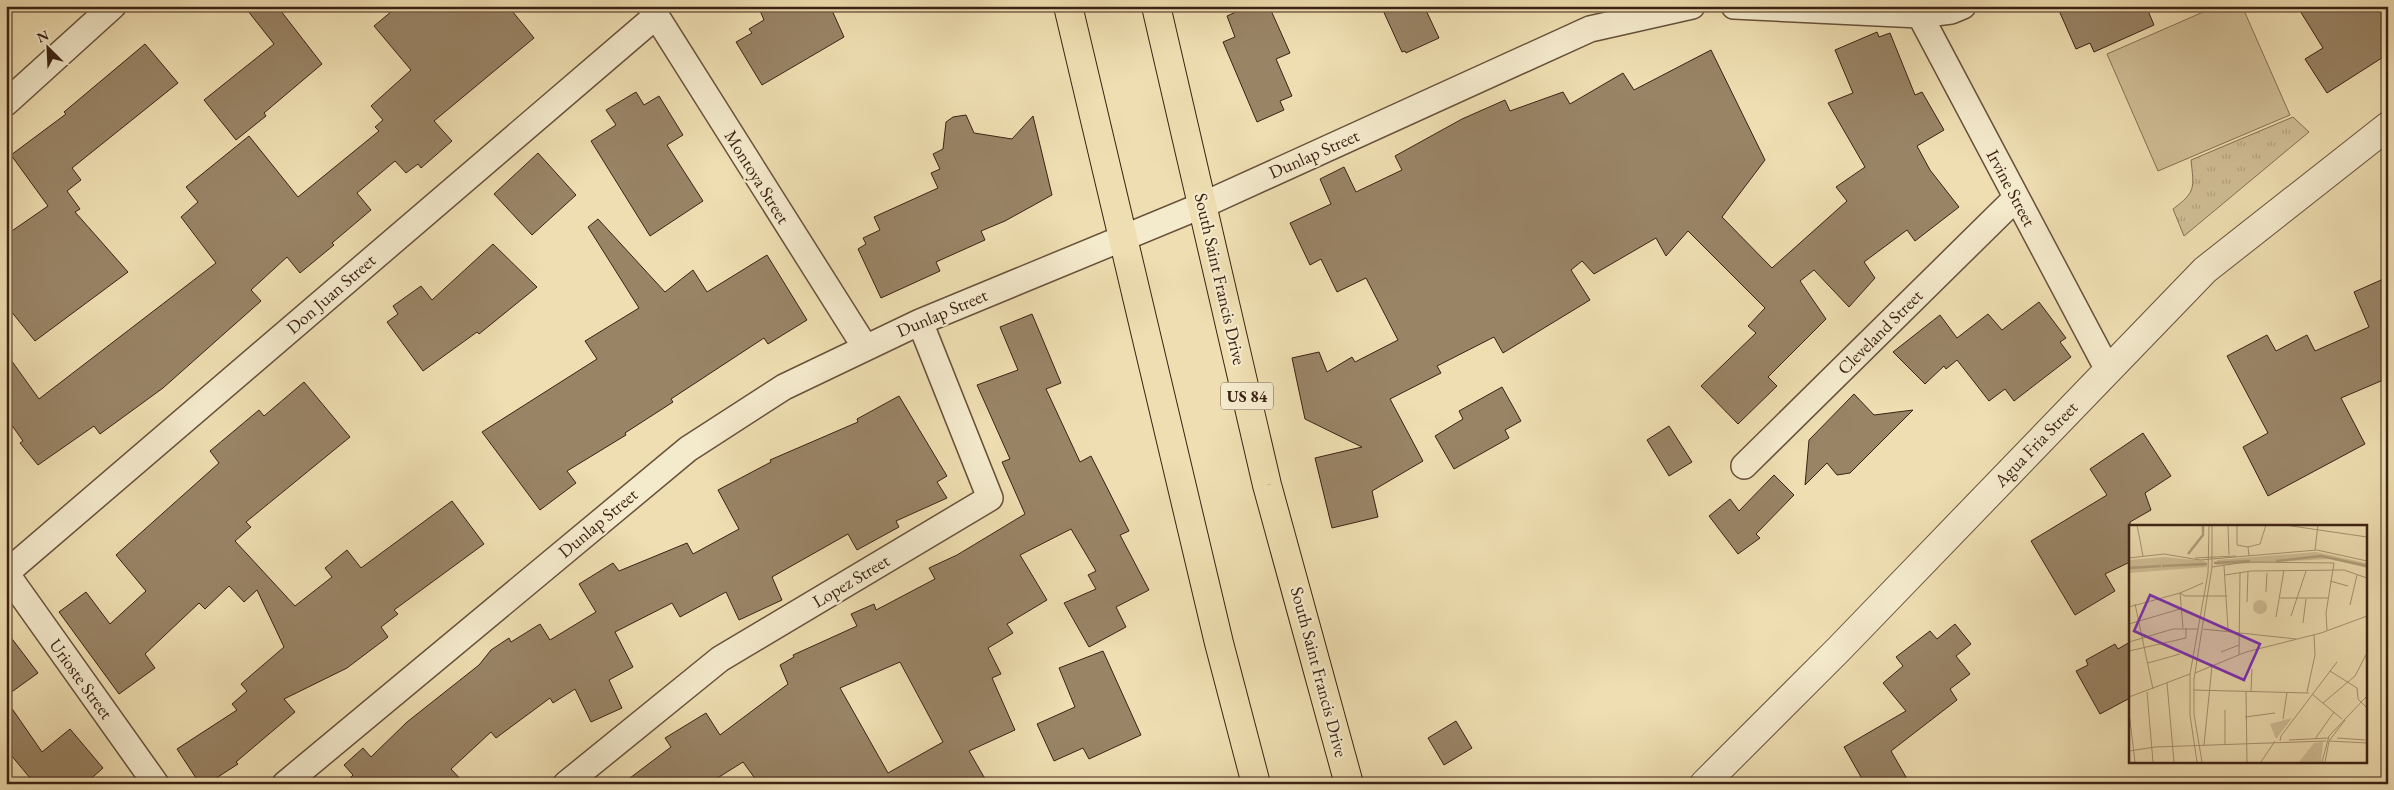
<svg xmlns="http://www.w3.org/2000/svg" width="2394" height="790" font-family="'EB Garamond',serif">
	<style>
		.grass { fill: url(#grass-tufts); stroke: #867055 }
		.pitch { fill: #d0be96; stroke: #867055 }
		.building { fill: #998466; stroke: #3c2214; fill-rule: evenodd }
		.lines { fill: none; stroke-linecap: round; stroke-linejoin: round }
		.minor-casing { stroke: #68513b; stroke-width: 28 }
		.tertiary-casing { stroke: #68513b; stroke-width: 30 }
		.trunk-casing { stroke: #3c2214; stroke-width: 30 }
		.minor { stroke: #f4eacc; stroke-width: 25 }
		.tertiary { stroke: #f4eacc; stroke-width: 28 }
		.trunk { stroke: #eedeb1; stroke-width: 28 }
		.labels { text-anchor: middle; stroke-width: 4.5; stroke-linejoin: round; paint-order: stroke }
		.shield { fill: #f4eacc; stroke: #735e4b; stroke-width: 1 }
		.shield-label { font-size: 16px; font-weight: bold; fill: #3c2214 }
		.street-label { font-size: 18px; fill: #3c2214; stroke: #f4eacc }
		.inset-river { fill: none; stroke: #b19e7c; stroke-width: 2.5 }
		.inset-road { fill: none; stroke: #a79372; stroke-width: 1 }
		.view { fill: #7b2cbf; fill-opacity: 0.15; stroke: #7b2cbf; stroke-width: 2.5 }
		.inset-edge { fill: none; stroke: #3c2214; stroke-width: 2.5 }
	</style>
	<defs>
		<pattern id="grass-tufts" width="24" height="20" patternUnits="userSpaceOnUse" patternTransform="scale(1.25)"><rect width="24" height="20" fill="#d0be96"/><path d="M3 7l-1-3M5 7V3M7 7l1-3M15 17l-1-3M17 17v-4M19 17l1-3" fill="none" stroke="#b4a380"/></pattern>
	</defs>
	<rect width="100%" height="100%" fill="#eedeb1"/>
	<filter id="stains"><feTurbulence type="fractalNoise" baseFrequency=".004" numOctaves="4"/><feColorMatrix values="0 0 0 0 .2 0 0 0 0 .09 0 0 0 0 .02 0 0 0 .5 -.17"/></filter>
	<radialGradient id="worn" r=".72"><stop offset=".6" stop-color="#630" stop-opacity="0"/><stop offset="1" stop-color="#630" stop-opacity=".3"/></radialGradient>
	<!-- grass -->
	<path class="grass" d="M 2293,117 L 2309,132 L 2184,236 L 2173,209 C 2196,192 2194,188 2191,160 Z"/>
	<!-- pitch -->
	<path class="pitch" d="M 2217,6 L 2242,6 L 2290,115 L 2158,171 L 2107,54 Z"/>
	<!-- building -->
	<path class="building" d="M 244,6 L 277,6 L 322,64 L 264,113 L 266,116 L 236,140 L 204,100 L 274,44 Z
		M 398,6 L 508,6 L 534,38 L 434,121 L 452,141 L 421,168 L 418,164 L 406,173 L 395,161 L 357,193 L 371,210 L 332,243 L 334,245 L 300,273 L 287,257 L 251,290 L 261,301 L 163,388 L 100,434 L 94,426 L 38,465 L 20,443 L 23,441 L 6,417 L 6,353 L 39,399 L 216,263 L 181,217 L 198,202 L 186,187 L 249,136 L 298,197 L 379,131 L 375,127 L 383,120 L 371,106 L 411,70 L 374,26 Z
		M 758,6 L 830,6 L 844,37 L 762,85 L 736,42 L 752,33 L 749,29 L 764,20 Z
		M 1249,6 L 1269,6 L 1290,53 L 1276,59 L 1292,96 L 1280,101 L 1284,110 L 1257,122 L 1223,42 L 1235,37 L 1227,16 Z
		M 1381,6 L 1424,6 L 1439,38 L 1406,53 L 1405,51 L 1402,52 Z
		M 2057,6 L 2146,6 L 2154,25 L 2094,52 L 2090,43 L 2076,49 Z
		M 2297,6 L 2388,6 L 2388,54 L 2327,93 L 2305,59 L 2323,48 Z
		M 1877,32 L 1879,37 L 1890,33 L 1915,95 L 1922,92 L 1944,130 L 1917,146 L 1930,170 L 1959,207 L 1915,241 L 1907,230 L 1864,262 L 1875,278 L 1849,307 L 1814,270 L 1800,281 L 1826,319 L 1768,377 L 1777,386 L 1738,424 L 1701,386 L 1756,333 L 1748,326 L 1765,308 L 1688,231 L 1666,256 L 1656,238 L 1594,274 L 1582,261 L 1571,270 L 1590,300 L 1503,353 L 1494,337 L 1437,366 L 1441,373 L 1390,399 L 1423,461 L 1372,491 L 1378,517 L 1332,528 L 1315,458 L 1362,447 L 1305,419 L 1292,358 L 1319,352 L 1327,372 L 1352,357 L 1355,362 L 1398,340 L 1366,278 L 1337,292 L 1321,259 L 1310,265 L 1290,223 L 1331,204 L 1320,179 L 1344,167 L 1356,192 L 1402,170 L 1395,156 L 1462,119 L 1505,100 L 1510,111 L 1563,92 L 1570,104 L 1623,73 L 1634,90 L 1711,50 L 1765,160 L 1722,217 L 1772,268 L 1847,201 L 1836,187 L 1865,167 L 1828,103 L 1853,93 L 1835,50 Z
		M 145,44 L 178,83 L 72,168 L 81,180 L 67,191 L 80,209 L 75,212 L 128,272 L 35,341 L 6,305 L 6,235 L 48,206 L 11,155 L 66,114 L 64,112 Z
		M 636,92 L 644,105 L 659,96 L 683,135 L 667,145 L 703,201 L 650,236 L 591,141 L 616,125 L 606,110 Z
		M 966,115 L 974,133 L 1012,139 L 1033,116 L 1052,195 L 1005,221 L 981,231 L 985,240 L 936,262 L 940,271 L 881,298 L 858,249 L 866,244 L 863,238 L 880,230 L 874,217 L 938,188 L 931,173 L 940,169 L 933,154 L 943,149 L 946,122 L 953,117 Z
		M 538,153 L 576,195 L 532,235 L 494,194 Z
		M 598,219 L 665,292 L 693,270 L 707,292 L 767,255 L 807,320 L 768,344 L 764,338 L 671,399 L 673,402 L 625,433 L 626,435 L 567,471 L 576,483 L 540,510 L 482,432 L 597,359 L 585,341 L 639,308 L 588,227 Z
		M 493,244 L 537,287 L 479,334 L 477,332 L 423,371 L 387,322 L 398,314 L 393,306 L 421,286 L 432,300 Z
		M 2388,277 L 2388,378 L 2341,398 L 2365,444 L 2268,496 L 2243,447 L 2268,433 L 2227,356 L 2267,335 L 2276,351 L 2307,335 L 2315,351 L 2369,327 L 2354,292 Z
		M 2039,302 L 2066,338 L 2060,342 L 2071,357 L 2014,401 L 2005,389 L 1989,401 L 1957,360 L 1946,369 L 1944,366 L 1925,384 L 1893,352 L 1940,315 L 1957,338 L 1988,314 L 2002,330 Z
		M 1032,314 L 1061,383 L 1046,389 L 1080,462 L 1091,456 L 1129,531 L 1120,535 L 1149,590 L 1116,607 L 1126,627 L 1089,647 L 1064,603 L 1096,589 L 1088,575 L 1096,571 L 1071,529 L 1020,555 L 1047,600 L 1007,624 L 1013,633 L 988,648 L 1001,674 L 992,678 L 1015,730 L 969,751 L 988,784 L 759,784 L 743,762 L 708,784 L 622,784 L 671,747 L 665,738 L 706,713 L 720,735 L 788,684 L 780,665 L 794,657 L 793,655 L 857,626 L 851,614 L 874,604 L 876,610 L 935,579 L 929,568 L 957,555 L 1025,514 L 1002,462 L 1010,459 L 977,385 L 1018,370 L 1000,327 ZM 900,662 L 943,742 L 888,773 L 840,688 Z
		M 304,382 L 350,437 L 246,522 L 251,527 L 235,541 L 295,606 L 332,577 L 325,568 L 347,550 L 361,568 L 452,501 L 484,544 L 394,610 L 398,614 L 381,627 L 388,637 L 347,668 L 284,699 L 295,712 L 236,762 L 238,764 L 207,784 L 200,784 L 177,749 L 237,710 L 232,704 L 247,691 L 241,684 L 284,647 L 257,590 L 244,602 L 229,586 L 205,609 L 199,603 L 145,654 L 155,668 L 119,694 L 59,612 L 86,592 L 110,624 L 146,591 L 116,555 L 219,463 L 210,451 L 259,410 L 264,416 Z
		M 1502,387 L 1521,421 L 1505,430 L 1509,438 L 1454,469 L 1435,436 L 1463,419 L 1459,411 Z
		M 1854,394 L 1874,415 L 1913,410 L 1850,473 L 1837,475 L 1827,463 L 1805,485 L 1809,440 Z
		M 899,396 L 947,476 L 937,482 L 947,498 L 896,521 L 899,527 L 857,550 L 848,534 L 772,577 L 782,600 L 739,620 L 726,592 L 680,617 L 672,603 L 615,632 L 633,667 L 609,680 L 622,708 L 591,722 L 575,689 L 553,703 L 550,698 L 496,738 L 491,732 L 451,769 L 465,784 L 344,784 L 353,775 L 344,765 L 363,748 L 371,757 L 407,722 L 479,665 L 491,650 L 509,638 L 511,642 L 540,624 L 550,640 L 596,612 L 579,584 L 613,563 L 619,571 L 687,543 L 693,554 L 739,529 L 718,490 L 771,462 L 770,460 L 858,422 L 857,419 Z
		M 1669,426 L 1692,462 L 1669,476 L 1647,440 Z
		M 2143,433 L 2171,476 L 2145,493 L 2151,510 L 2130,522 L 2130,562 L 2105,574 L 2115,591 L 2075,615 L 2031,541 L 2107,495 L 2090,469 Z
		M 1774,475 L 1794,495 L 1756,534 L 1760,538 L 1738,554 L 1709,516 L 1730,499 L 1739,511 Z
		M 1955,624 L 1971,644 L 1956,656 L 1970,674 L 1950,689 L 1957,700 L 1891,751 L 1910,784 L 1865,784 L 1844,747 L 1906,711 L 1883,683 L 1903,666 L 1896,657 L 1930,631 L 1937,639 Z
		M 6,631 L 38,673 L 6,696 Z
		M 2130,642 L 2130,698 L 2100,714 L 2076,671 L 2088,665 L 2086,660 L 2115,644 L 2118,649 Z
		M 1103,651 L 1141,735 L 1089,759 L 1083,748 L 1054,761 L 1037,724 L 1075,707 L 1059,668 Z
		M 6,700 L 42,752 L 70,729 L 103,768 L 85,784 L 35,784 L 6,749 Z
		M 1456,721 L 1472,748 L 1444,765 L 1428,738 Z"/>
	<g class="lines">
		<!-- minor casing -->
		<g class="minor-casing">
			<path id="minor" d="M 650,6 L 865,347
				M 1734,6 L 1919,15 L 1951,11 L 1963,6
				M 1915,6 L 2108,370
				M 6,103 L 113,6
				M 1744,466 L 2016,198
				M 6,573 L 656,16
				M 6,573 L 156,784
				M 285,784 L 688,449 L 784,387 L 920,322 L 1203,205 L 1590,29 L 1692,6
				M 566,784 L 720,659 L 990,498 L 920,322"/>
		</g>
		<!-- tertiary casing -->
		<g class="tertiary-casing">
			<path id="tertiary" d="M 1704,784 L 1839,649 L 2205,270 L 2388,126"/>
		</g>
		<!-- trunk casing -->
		<g class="trunk-casing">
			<path id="trunk" d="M 1068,6 L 1219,643 L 1256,784
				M 1156,6 L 1267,485 L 1349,784"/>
		</g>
		<!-- minor -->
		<use href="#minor" class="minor"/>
		<!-- tertiary -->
		<use href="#tertiary" class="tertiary"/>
		<!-- trunk -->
		<use href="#trunk" class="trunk"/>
	</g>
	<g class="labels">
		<!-- shield labels -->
		<rect class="shield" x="1221" y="382.5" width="52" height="27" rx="4"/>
		<g class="shield-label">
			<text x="1247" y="402">US 84</text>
		</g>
		<!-- street labels -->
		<g class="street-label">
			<text transform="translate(1314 154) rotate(-24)" y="6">Dunlap Street</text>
			<text transform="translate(757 177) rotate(58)" y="6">Montoya Street</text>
			<text transform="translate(2011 188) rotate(62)" y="6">Irvine Street</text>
			<text transform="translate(1220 279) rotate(77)" y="6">South Saint Francis Drive</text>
			<text transform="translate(331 294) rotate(-41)" y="6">Don Juan Street</text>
			<text transform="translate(942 313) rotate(-23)" y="6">Dunlap Street</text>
			<text transform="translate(1880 332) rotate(-45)" y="6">Cleveland Street</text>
			<text transform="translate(2036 444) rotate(-46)" y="6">Agua Fria Street</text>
			<text transform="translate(598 523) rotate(-40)" y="6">Dunlap Street</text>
			<text transform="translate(851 581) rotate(-31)" y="6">Lopez Street</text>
			<text transform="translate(1319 672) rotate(75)" y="6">South Saint Francis Drive</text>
			<text transform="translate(81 679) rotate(54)" y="6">Urioste Street</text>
		</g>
	</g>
	<!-- overview -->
	<g transform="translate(2129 525)">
		<rect width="238" height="238" fill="#eedeb1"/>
		<path d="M124 82a7 7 0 1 1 14 0a7 7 0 1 1-14 0Z" fill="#d0be96"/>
		<path d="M 187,27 L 237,38 L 238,43 L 201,34 L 87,40 L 88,35 ZM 35,32 L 76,36 L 78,42 L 0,48 L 0,35 ZM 163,193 L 147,214 L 141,199 ZM 194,217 L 192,237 L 170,237 L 185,218 Z" fill="#d0be96"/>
		<path class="inset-river" d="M 59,29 L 74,10 L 74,0M 147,36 L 192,31 L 238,41M 85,38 L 121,36M 33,41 L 78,39M 0,43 L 32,41"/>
		<path class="inset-road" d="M 8,0 L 14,31M 99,0 L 100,30M 108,0 L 108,20 L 119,22M 156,0 L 238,12M 186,25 L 189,0M 120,31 L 119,22 L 131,19 L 137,0M 0,33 L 35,29 L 71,35 L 188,25 L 238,36M 66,33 L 107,31M 95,41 L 99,104M 83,42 L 117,37 L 205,38 L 197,88 L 198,105M 96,50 L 122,46 L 215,45 L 238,53M 201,56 L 219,61M 137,67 L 138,48M 151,73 L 199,73M 118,77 L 119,46M 6,79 L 24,164M 221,80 L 228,50M 0,82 L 51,68 L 74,58M 162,91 L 177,46M 147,92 L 155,45M 174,98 L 177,74M 0,99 L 51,84M 54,103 L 51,68 L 56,71 L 98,71M 74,104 L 167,114M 0,117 L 44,104 L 69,104M 0,126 L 57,113 L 57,103M 92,127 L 110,120M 110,130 L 111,48M 19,138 L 51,129M 201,146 L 228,163 L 229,174 L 238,183M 66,148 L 117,127 L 192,108 L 238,91M 38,158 L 45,237M 64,165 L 180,168M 18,167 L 24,237M 117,167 L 118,237M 122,167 L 123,144M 178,167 L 186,130 L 185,110M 183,169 L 213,194M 0,172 L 61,149M 194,178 L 226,151 L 238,128M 96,185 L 96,219M 0,187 L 6,237M 116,192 L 146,188M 154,194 L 158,167M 208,213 L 236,215M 186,214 L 205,187M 160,215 L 199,213M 151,216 L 152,211 L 208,137M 200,216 L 238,218M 75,220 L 83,141M 0,226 L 26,222 L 197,216M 68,237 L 61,190 L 61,149 L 79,48 L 80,0M 73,237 L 65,189 L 65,154 L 83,42 L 83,0M 132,237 L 146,216M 193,237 L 200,211 L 238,171M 196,237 L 200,216 L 216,195"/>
		<path class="view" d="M 21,70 L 131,119 L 115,155 L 5,106 Z"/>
		<rect width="238" height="238" class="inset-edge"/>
	</g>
	<!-- margin -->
	<rect width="2394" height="790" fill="none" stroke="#eedeb1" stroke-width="25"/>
	<rect x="8" y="8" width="2379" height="775" fill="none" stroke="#3c2214" stroke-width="2.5"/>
	<rect x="12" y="12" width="2369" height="765" fill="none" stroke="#3c2214"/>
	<!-- north arrow -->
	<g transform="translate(48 48) rotate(336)" stroke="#f4eacc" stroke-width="4" paint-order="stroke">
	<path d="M0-4L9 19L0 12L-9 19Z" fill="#3c2214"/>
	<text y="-8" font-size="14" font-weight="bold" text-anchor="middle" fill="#3c2214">N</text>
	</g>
	<rect width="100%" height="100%" filter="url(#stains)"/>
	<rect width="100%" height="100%" fill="url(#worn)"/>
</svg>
